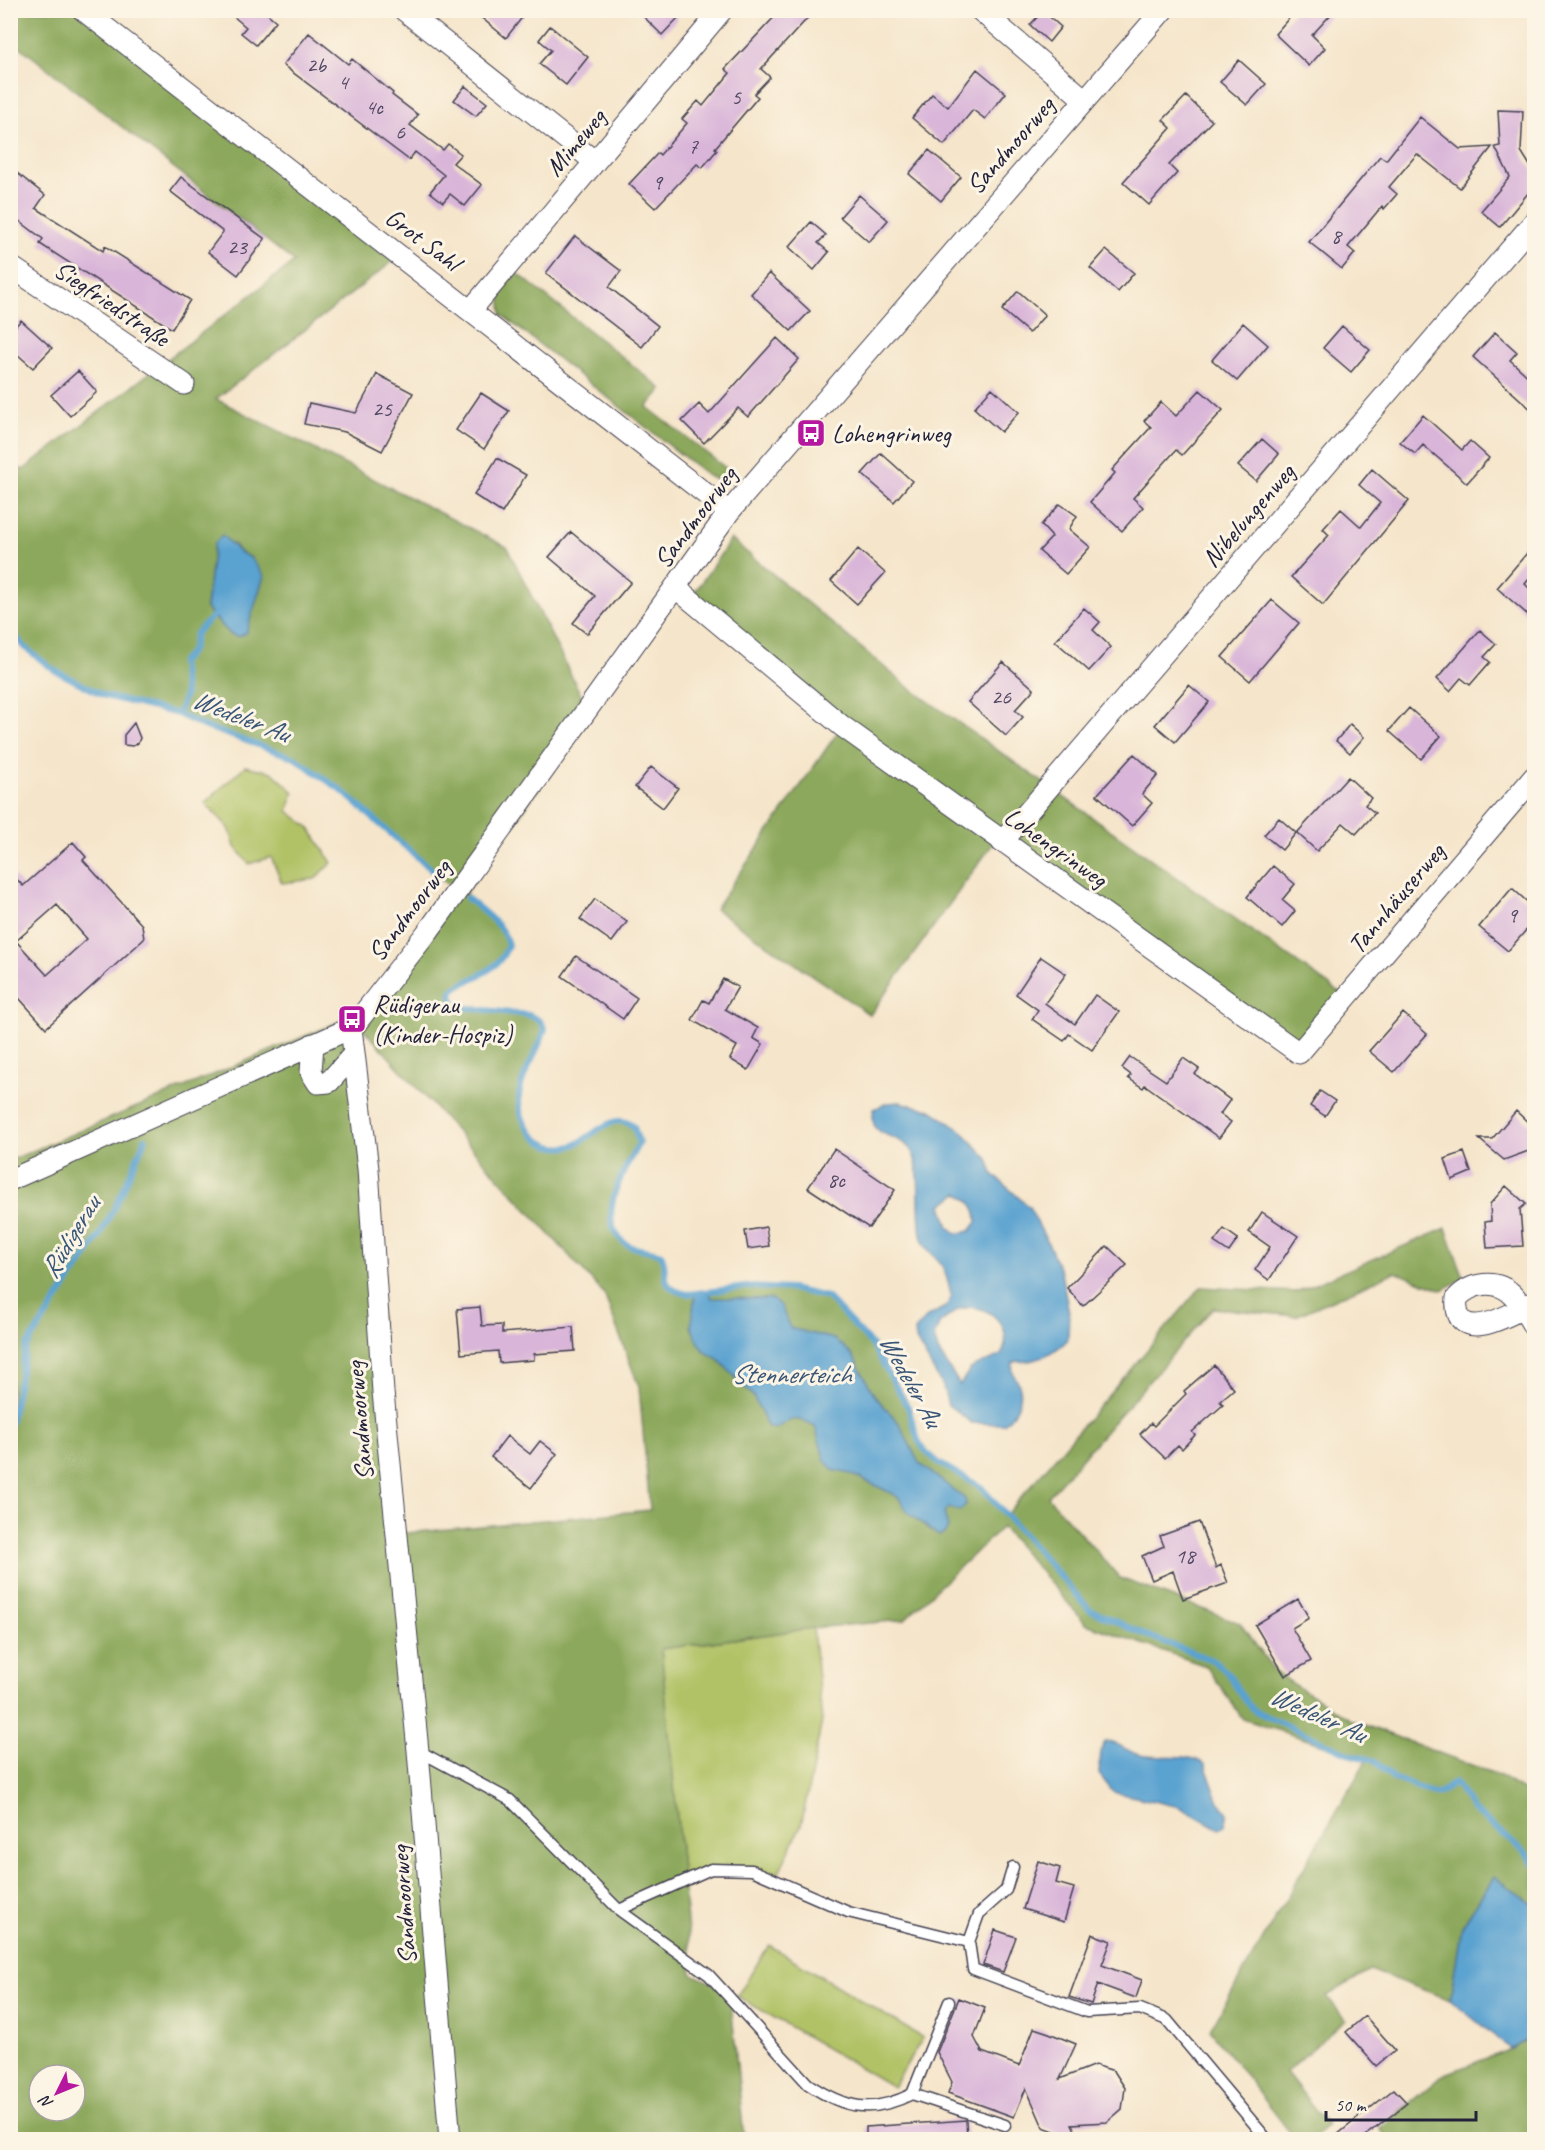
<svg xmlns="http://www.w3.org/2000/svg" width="1545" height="2150" font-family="Caveat,sans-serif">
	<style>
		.green { fill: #b1c266; stroke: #6a7250; stroke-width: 1.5 }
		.forest { fill: #8ca85b; stroke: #57654b; stroke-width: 1.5; fill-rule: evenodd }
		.water { fill: #5aa2d0; stroke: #3e6286; stroke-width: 1.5; fill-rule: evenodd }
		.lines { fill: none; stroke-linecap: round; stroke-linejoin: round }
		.stream { stroke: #5aa2d0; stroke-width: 6 }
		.building { fill: #d9b5d9; fill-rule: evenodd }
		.service-casing { stroke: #423f50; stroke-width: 13 }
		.minor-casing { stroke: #423f50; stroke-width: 23 }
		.service { stroke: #fff; stroke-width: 10 }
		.minor { stroke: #fff; stroke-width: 21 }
		.labels { text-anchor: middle; stroke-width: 6; stroke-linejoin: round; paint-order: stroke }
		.number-label { font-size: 22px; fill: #504762 }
		.street-label { font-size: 26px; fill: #22223b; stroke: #fcf5e5 }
		.poi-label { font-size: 26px; fill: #22223b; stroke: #fcf5e5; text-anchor: start }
		.water-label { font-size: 27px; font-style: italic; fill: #385577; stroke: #fcf5e5 }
	</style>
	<rect width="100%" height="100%" fill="#fcf5e5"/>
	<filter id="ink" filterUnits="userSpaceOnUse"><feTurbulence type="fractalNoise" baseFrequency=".0167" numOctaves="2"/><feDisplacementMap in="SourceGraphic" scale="12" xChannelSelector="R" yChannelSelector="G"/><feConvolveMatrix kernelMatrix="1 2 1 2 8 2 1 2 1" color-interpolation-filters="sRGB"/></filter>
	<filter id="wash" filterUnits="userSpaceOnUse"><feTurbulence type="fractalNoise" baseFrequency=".008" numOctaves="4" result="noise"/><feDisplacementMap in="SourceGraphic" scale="24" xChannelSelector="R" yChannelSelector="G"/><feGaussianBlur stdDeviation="1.35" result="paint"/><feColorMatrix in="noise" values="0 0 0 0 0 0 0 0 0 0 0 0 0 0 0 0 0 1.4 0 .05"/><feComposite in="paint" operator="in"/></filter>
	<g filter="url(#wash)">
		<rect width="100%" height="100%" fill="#f5e5ca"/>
		<!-- green -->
		<path class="green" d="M 245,766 L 272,772 L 294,792 L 288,811 L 309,827 L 332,863 L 315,879 L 282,883 L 271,857 L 249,864 L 235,847 L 229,828 L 205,803 Z
			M 813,1628 L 822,1721 L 801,1826 L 778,1874 L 711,1869 L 683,1881 L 661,1649 Z
			M 769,1945 L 923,2038 L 893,2087 L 737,1996 Z"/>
		<!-- forest -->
		<path class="forest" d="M 11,11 L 82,11 L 400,256 L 216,399 L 507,547 L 591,715 L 466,892 L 468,898 L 492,921 L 504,935 L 508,945 C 499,972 475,975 454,989 L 451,998 L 460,1007 L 529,1015 L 540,1021 L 545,1029 C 539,1050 525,1068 520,1089 C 514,1117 535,1152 568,1147 C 588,1144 612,1107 634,1127 L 639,1143 C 625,1168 592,1220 626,1244 C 637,1251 650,1249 661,1254 C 670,1273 656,1288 688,1294 L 746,1287 L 791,1289 L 827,1297 L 872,1345 L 908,1407 L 918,1440 L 925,1451 L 939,1463 L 976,1482 L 1006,1515 L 1201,1287 L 1296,1292 L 1446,1228 L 1464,1278 L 1443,1290 L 1395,1272 L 1296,1316 L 1213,1308 L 1048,1497 L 1120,1578 L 1240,1623 L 1276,1673 L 1351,1720 L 1498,1775 L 1534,1797 L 1534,1905 L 1494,1878 L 1462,1926 L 1450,2000 L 1370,1970 L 1327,1996 L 1345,2020 L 1286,2072 L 1327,2125 L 1313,2139 L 1295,2139 L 1210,2030 L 1367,1759 L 1243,1719 L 1206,1666 L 1086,1624 L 1002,1527 L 904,1620 L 813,1628 L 661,1649 L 692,1974 L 730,1991 L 744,2139 L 11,2139 L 11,1160 L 348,1018 L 457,892 L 342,791 L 295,758 L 203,726 L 182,715 L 105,696 L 54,670 L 23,646 L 11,628 L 10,462 L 23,470 L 294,262 L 11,40 ZM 214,544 L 234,544 L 239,552 L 251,558 L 222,626 L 206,608 ZM 358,1023 L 604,1294 L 639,1387 L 650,1510 L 396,1534 ZM 39,2075 L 75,2075 L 75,2111 L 39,2111 Z
			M 516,272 L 662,389 L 647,407 L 736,476 L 730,483 L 710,477 L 502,315 L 500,293 Z
			M 731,539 L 907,686 L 1347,998 L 1299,1053 L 997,838 L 870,1015 L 715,909 L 842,726 L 690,599 Z
			M 1534,2036 L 1534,2139 L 1387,2139 L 1380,2128 L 1443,2075 L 1511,2049 Z"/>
		<!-- water -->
		<path class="water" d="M 222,535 L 239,552 L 251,558 L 264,576 L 246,633 L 238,637 L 230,634 L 206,608 L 214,544 Z
			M 900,1102 L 931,1110 L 962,1131 L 988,1159 L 993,1174 L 1029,1207 L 1050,1247 L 1061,1273 L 1069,1312 L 1068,1339 C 1059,1350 1041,1359 1028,1361 C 1021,1363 1019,1359 1013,1363 C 1011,1374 1015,1376 1019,1385 C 1025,1399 1014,1415 1004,1424 L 972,1423 L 948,1405 L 943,1387 L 916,1340 L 915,1331 L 927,1317 L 947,1306 L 951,1296 C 949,1284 946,1271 939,1261 C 933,1254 925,1249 922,1239 C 916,1218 923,1171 912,1152 C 900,1131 866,1141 874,1109 L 887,1103 ZM 958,1193 C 970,1200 977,1208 977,1222 L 970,1231 L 957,1234 L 949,1227 L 942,1205 ZM 971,1307 C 996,1310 1014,1331 1001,1355 L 970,1369 L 960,1385 L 938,1351 L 934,1336 L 940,1323 L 959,1309 Z
			M 709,1292 L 712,1298 L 771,1299 L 781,1306 L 790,1328 L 834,1339 L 844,1347 L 853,1356 L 875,1396 L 899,1423 L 919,1463 L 965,1499 L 966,1504 L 960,1511 L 949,1508 L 944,1512 L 948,1528 L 945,1533 L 939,1536 L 908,1513 L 899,1498 L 889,1492 L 851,1474 L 833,1470 L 825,1461 L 815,1426 C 798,1417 791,1417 776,1429 L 768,1427 L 753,1396 L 718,1359 L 704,1351 L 698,1341 L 691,1327 L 695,1294 Z
			M 1105,1742 C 1120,1742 1127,1752 1140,1755 C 1163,1760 1184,1751 1205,1764 L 1218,1800 L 1228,1813 L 1225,1826 L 1219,1829 L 1180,1807 L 1113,1792 L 1099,1774 L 1101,1750 Z
			M 1494,1877 L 1534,1905 L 1534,2036 L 1511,2049 L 1450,2000 L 1462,1926 Z"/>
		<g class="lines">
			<!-- stream -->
			<path class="stream" d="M 10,628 L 23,646 L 54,670 L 105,696 L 178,714 L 203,726 L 295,758 L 342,791 L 440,877
				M 178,714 L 185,695 L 181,663 L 192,650 L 196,633 L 213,616
				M 467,898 C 482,911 504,925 508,945 C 499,972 475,975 454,989 L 451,993 L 453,1002 L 460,1007 L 529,1015 L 540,1021 L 545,1029 C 539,1050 525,1068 520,1089 C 514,1117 535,1152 568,1147 C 588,1144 612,1107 634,1127 L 639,1143 C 625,1168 592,1220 626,1244 C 637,1251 650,1249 661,1254 C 670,1273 656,1288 688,1294 L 746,1287 L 791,1289 L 827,1297 L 872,1345 L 908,1407 L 918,1440 L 925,1451 L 939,1463 L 981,1487 L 1089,1609 L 1143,1634 L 1212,1660 L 1226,1671 L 1246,1702 L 1255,1711 L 1352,1755 L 1375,1761 L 1393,1778 L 1435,1794 L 1439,1794 L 1455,1782 L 1472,1809 L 1525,1852 L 1534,1864
				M 10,1424 L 26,1347 L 100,1235 L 121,1195 L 145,1139"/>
		</g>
		<g id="blocks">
			<!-- building -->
			<path class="building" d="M 226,10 L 263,10 L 276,21 L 256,45 L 241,33 L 246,27 Z
				M 472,10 L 528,10 L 506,38 Z
				M 637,10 L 670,10 L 678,18 L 662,35 Z
				M 781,10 L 815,10 L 761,69 L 770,77 L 754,94 L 758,97 L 715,148 L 717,150 L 702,168 L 697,164 L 655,208 L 629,184 L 658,153 L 660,155 L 687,123 L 682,119 L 698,101 L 703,106 L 730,73 L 725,69 Z
				M 1296,10 L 1335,10 L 1312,35 L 1325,48 L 1309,66 L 1275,34 Z
				M 1043,11 L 1061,27 L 1049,42 L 1030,25 Z
				M 550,26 L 588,57 L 566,85 L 539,64 L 551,50 L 539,40 Z
				M 309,33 L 348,64 L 352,59 L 393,93 L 392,95 L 418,115 L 410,125 L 443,150 L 448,144 L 461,154 L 453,163 L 482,185 L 465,206 L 450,194 L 443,202 L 430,192 L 444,175 L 415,152 L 409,160 L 283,65 Z
				M 1239,60 L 1266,84 L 1247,105 L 1220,82 Z
				M 977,69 L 1006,93 L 985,119 L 973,110 L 944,145 L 912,118 L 932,94 L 948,107 Z
				M 465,86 L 487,103 L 476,116 L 454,100 Z
				M 1186,96 L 1212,121 L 1169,165 L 1177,173 L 1149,205 L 1123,182 L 1171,128 L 1163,120 Z
				M 1498,110 L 1523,111 L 1521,151 L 1534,172 L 1534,186 L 1500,227 L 1481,211 L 1510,177 L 1495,147 L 1500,146 Z
				M 1420,117 L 1460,149 L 1492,147 L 1460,188 L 1417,154 L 1389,187 L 1397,194 L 1384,209 L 1382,206 L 1348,247 L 1355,253 L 1342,269 L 1309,242 L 1380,156 L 1386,160 Z
				M 929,150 L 961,177 L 941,201 L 909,174 Z
				M 17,173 L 45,195 L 36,208 L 103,251 L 105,246 L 190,300 L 172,329 L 40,244 L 43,239 L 10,214 L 10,182 Z
				M 181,177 L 265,239 L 238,275 L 208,252 L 223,232 L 170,191 Z
				M 859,195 L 888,220 L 869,242 L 840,217 Z
				M 811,222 L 826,235 L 818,243 L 829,252 L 814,270 L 789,247 Z
				M 575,236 L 621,271 L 609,287 L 658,326 L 642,347 L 546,273 Z
				M 1106,250 L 1134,273 L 1118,292 L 1090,268 Z
				M 769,273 L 810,311 L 791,331 L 751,294 Z
				M 1018,291 L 1045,315 L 1029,333 L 1002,310 Z
				M 21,320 L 52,348 L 33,368 L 10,348 L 10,332 Z
				M 1243,323 L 1268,345 L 1237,381 L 1212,360 Z
				M 1342,326 L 1370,350 L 1351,372 L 1323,348 Z
				M 1495,332 L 1517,352 L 1510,360 L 1534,382 L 1534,412 L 1473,357 Z
				M 777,338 L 799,359 L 748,417 L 738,408 L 704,443 L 682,421 L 699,404 L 709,414 Z
				M 78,371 L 97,392 L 70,416 L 51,395 Z
				M 377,374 L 413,393 L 382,451 L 345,432 L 304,424 L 309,403 L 356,413 Z
				M 992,388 L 1019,412 L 1001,432 L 974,408 Z
				M 1200,390 L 1223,410 L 1182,455 L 1176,450 L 1133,498 L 1143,507 L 1122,531 L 1090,502 L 1115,473 L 1112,470 L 1151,427 L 1144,421 L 1161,402 L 1176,416 Z
				M 481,393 L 509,411 L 484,449 L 456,430 Z
				M 1423,415 L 1462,450 L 1470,441 L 1489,458 L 1467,483 L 1423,445 L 1415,454 L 1400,442 Z
				M 1262,439 L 1279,454 L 1256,481 L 1238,466 Z
				M 881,453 L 912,481 L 894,502 L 862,474 Z
				M 497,458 L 526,475 L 502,513 L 474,495 Z
				M 1372,469 L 1409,501 L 1323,605 L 1291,577 L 1329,535 L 1323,529 L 1341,509 L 1361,527 L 1380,503 L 1359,485 Z
				M 1060,504 L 1077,516 L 1069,529 L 1090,547 L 1066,574 L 1039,551 L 1052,537 L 1041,525 Z
				M 571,532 L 631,582 L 587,634 L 573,623 L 595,596 L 549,557 Z
				M 1534,545 L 1534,573 L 1525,584 L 1534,593 L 1534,620 L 1497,588 Z
				M 858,549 L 885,573 L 857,604 L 831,581 Z
				M 1272,600 L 1299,623 L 1250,681 L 1222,657 Z
				M 1084,608 L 1100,622 L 1093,630 L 1111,647 L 1089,671 L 1055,641 Z
				M 1480,630 L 1496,644 L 1484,657 L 1490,662 L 1470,685 L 1461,678 L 1450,691 L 1437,679 Z
				M 1003,662 L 1034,689 L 1015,710 L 1023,717 L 1006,736 L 968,702 Z
				M 1189,685 L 1209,702 L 1175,742 L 1155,725 Z
				M 1409,708 L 1441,736 L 1421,759 L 1389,731 Z
				M 134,723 L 140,738 L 138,743 L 133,746 L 124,745 L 124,735 Z
				M 1350,724 L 1364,737 L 1350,753 L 1336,741 Z
				M 1134,754 L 1158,775 L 1142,794 L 1152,803 L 1132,826 L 1097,795 Z
				M 651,767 L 678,788 L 663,808 L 635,787 Z
				M 1348,777 L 1371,798 L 1365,805 L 1375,813 L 1356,834 L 1343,823 L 1317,851 L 1297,833 Z
				M 1279,818 L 1296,833 L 1282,850 L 1264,835 Z
				M 73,842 L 86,857 L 83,860 L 142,925 L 144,939 L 46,1028 L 10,988 L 10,872 L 23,886 ZM 57,905 L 87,939 L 47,975 L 16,941 Z
				M 1273,866 L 1295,884 L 1282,900 L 1295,911 L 1282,927 L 1247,897 Z
				M 1512,888 L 1534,908 L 1534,921 L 1508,951 L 1479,927 Z
				M 595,899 L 627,922 L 612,942 L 580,919 Z
				M 576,956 L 637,998 L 623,1019 L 562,976 Z
				M 1041,957 L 1066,974 L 1045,1003 L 1060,1014 L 1075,1024 L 1095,995 L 1119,1012 L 1092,1050 L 1069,1034 L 1064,1041 L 1032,1019 L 1038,1010 L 1016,994 Z
				M 723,979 L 738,987 L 725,1009 L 758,1028 L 753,1038 L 763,1044 L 748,1070 L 730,1059 L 737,1046 L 692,1020 L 703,1000 L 709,1003 Z
				M 1403,1013 L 1427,1034 L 1394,1072 L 1369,1051 Z
				M 1130,1057 L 1166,1081 L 1183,1058 L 1199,1069 L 1195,1074 L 1230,1100 L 1220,1114 L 1231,1122 L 1219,1138 L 1145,1085 L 1143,1088 L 1128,1078 L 1131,1075 L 1122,1068 Z
				M 1320,1091 L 1335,1101 L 1325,1116 L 1310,1106 Z
				M 1516,1111 L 1534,1128 L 1534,1149 L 1504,1160 L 1479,1139 L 1492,1139 Z
				M 834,1149 L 895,1190 L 869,1228 L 808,1188 Z
				M 1464,1152 L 1471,1172 L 1452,1180 L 1445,1159 Z
				M 1506,1186 L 1526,1204 L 1520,1209 L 1523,1246 L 1487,1248 L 1485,1222 L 1491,1221 L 1490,1204 Z
				M 1262,1212 L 1298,1236 L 1269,1280 L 1255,1270 L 1270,1247 L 1249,1232 Z
				M 766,1227 L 769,1246 L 748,1249 L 745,1231 Z
				M 1224,1229 L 1238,1239 L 1229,1252 L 1214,1242 Z
				M 1107,1246 L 1127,1265 L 1083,1306 L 1067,1288 Z
				M 480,1307 L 482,1326 L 502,1325 L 502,1333 L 573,1327 L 575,1351 L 534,1354 L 534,1360 L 499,1363 L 498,1351 L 461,1354 L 457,1309 Z
				M 1214,1365 L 1234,1389 L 1220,1401 L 1223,1405 L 1192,1432 L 1195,1435 L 1182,1449 L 1178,1445 L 1165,1458 L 1140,1434 L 1151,1423 L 1154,1426 L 1186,1394 L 1184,1391 Z
				M 507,1436 L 530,1454 L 540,1441 L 557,1454 L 531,1488 L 491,1457 Z
				M 1199,1522 L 1216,1568 L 1221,1565 L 1228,1583 L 1183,1599 L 1173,1571 L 1152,1580 L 1142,1556 L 1164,1546 L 1160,1536 Z
				M 1298,1599 L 1309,1618 L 1292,1628 L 1311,1661 L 1285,1676 L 1255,1625 Z
				M 1038,1861 L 1060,1868 L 1056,1883 L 1074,1888 L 1064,1922 L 1023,1909 Z
				M 995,1930 L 1016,1937 L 1003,1972 L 983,1965 Z
				M 1092,1934 L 1111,1941 L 1102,1965 L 1142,1980 L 1136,1998 L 1098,1984 L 1091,2004 L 1069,1997 Z
				M 959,1998 L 985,2008 L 974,2037 L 982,2052 L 1019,2066 L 1034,2028 L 1049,2033 L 1076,2044 L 1060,2079 L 1095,2065 L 1114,2071 L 1125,2088 L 1122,2109 L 1107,2122 L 1072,2124 L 1079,2139 L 1076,2139 L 1043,2127 L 1026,2088 L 1014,2117 L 948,2093 L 952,2082 L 937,2052 Z
				M 1365,2016 L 1395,2050 L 1376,2066 L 1346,2032 Z
				M 1394,2089 L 1407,2103 L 1362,2139 L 1332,2139 Z
				M 966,2120 L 967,2139 L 866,2139 L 866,2127 Z"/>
		</g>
	</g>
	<g filter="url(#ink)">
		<use href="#blocks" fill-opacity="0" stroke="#423f50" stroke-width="1.5"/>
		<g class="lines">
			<!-- service casing -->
			<g class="service-casing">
				<path id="service" d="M 419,1751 L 510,1800 L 619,1910 L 711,1869 L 752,1870 L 848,1912 L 969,1942
					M 1013,1867 L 1006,1890 L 979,1914 L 969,1942 L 973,1969 L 1087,2012 L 1140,2009 L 1167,2020 L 1266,2138
					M 619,1910 L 709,1975 L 808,2084 C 845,2109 872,2114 912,2094
					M 949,2002 L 912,2094 L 1005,2125"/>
			</g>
			<!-- minor casing -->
			<g class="minor-casing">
				<path id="minor" d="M 83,10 L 729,512
					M 404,10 L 594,161
					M 980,10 L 1085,100
					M 10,266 L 184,384
					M 471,310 L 722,10
					M 675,587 L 842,726 L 1299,1053 L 1534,777
					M 1002,842 L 1534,222
					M 351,1028 L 368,1169 L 383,1392 L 418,1751 L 450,2140
					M 313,1044 L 311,1072 L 318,1083 L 329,1082 L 354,1054
					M 10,1180 L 351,1028 L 357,1022 L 429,930 L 729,512 L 1163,10
					M 1534,1302 C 1514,1313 1452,1350 1457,1298 C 1471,1283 1496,1278 1513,1295 C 1521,1303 1528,1317 1534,1327"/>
			</g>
			<!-- service -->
			<use href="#service" class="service"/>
			<!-- minor -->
			<use href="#minor" class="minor"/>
		</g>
	</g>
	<!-- icons -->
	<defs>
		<g id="bus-square" transform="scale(1.5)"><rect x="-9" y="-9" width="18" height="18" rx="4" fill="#b5179e" stroke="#fcf5e5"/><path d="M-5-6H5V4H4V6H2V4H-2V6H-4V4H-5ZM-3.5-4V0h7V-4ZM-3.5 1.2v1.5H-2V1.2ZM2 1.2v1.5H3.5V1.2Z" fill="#fff"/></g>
	</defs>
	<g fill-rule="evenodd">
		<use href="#bus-square" x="811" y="433"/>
		<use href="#bus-square" x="352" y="1019"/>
	</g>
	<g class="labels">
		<!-- number labels -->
		<g class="number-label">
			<text x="316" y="72">2b</text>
			<text x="343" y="89">4</text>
			<text x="736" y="104">5</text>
			<text x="374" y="114">4c</text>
			<text x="400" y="139">6</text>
			<text x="693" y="153">7</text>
			<text x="657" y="189">9</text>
			<text x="1336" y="243">8</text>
			<text x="237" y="254">23</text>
			<text x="382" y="416">25</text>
			<text x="1001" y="704">26</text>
			<text x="1512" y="922">9</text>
			<text x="836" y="1187">8c</text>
			<text x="1185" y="1563">18</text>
		</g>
		<!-- street labels -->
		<g class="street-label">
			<text transform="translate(575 142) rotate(-50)" y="9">Mimeweg</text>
			<text transform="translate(1010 145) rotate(-49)" y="9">Sandmoorweg</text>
			<text transform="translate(423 239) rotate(37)" y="9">Grot Sahl</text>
			<text transform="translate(112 303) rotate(34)" y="9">Siegfriedstraße</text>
			<text transform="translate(1248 515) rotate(-49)" y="9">Nibelungenweg</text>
			<text transform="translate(695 517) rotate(-53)" y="9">Sandmoorweg</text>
			<text transform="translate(1056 847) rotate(35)" y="9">Lohengrinweg</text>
			<text transform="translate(1396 898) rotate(-50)" y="9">Tannhäuserweg</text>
			<text transform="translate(409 910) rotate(-53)" y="9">Sandmoorweg</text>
			<text transform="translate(359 1421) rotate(-95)" y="9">Sandmoorweg</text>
			<text transform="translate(403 1905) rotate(-94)" y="9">Sandmoorweg</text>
		</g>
		<!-- poi labels -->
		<g class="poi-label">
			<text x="832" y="442">Lohengrinweg</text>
			<text x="373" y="1013">Rüdigerau<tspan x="373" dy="30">(Kinder-Hospiz)</tspan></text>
		</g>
		<!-- water labels -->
		<g class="water-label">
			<text transform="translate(241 716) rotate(21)" y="9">Wedeler Au</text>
			<text transform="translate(70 1237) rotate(-59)" y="9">Rüdigerau</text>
			<text x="791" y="1383">Stennerteich</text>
			<text transform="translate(911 1380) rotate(61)" y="9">Wedeler Au</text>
			<text transform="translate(1318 1714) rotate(24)" y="9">Wedeler Au</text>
		</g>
	</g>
	<!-- margin -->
	<rect width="1545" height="2150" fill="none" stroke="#fcf5e5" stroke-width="36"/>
	<!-- north arrow -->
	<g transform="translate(57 2093) rotate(227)"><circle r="28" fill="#fcf5e5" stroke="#a5a1a1" stroke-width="1.5"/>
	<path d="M0-4.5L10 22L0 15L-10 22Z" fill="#b5179e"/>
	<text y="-9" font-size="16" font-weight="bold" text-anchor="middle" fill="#22223b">N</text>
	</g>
	<!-- scale -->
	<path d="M1326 2111v9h150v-9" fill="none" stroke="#22223b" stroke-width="3"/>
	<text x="1335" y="2111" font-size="18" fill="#22223b" stroke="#fcf5e5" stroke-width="4.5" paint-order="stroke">50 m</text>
</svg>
